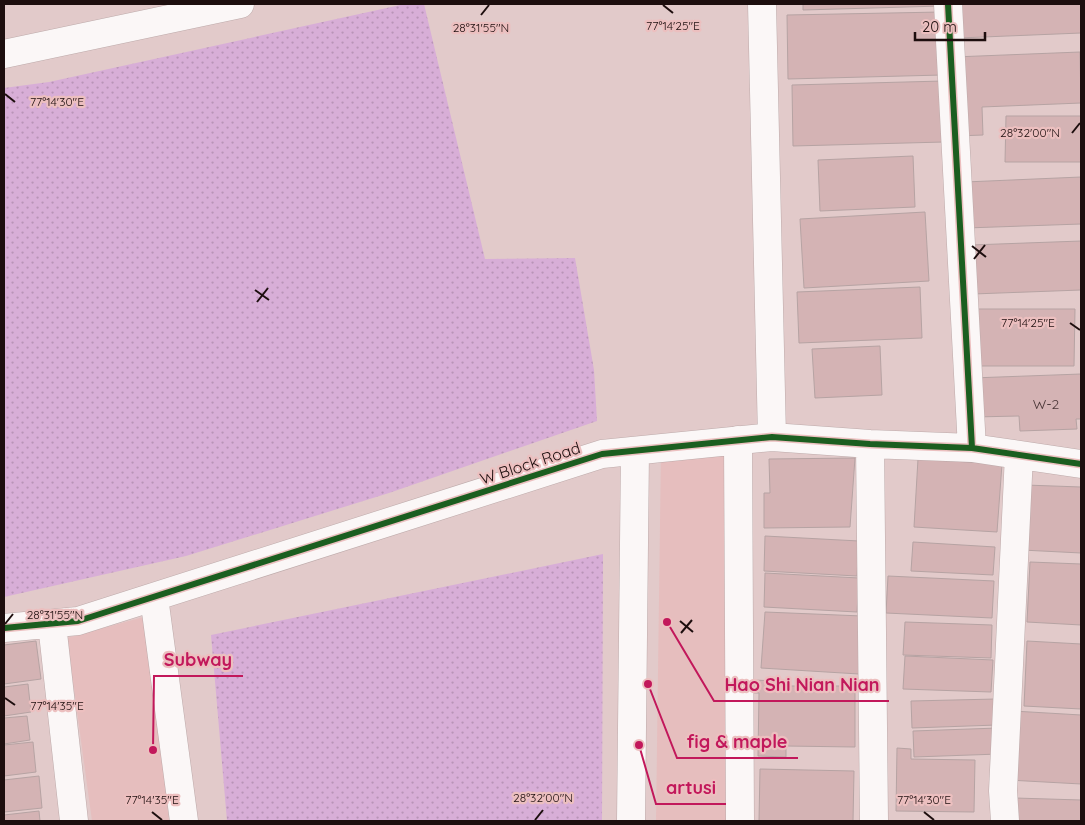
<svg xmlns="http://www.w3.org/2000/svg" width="1085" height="825" font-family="Quicksand,sans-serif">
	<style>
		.built { fill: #e6bebe }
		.park { fill: url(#park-dots) }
		.building { fill: #d4b3b4; stroke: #b6a3a3 }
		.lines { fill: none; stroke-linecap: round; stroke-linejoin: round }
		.minor-casing { stroke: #bdaaaa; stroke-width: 29 }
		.minor { stroke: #fbf7f7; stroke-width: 28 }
		.cycleway-casing { stroke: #ecbfbf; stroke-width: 9 }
		.cycleway { stroke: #1b5e20; stroke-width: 6 }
		.ticks { fill: none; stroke: #1d0e0e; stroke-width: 2 }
		.labels { text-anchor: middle; stroke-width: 4.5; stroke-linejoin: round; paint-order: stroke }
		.number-label { font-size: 14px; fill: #4b3738 }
		.street-label { font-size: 16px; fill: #1d0e0e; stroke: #ecbfbf }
		.ticks-label { font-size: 12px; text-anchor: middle; fill: #1d0e0e; stroke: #ecbfbf; stroke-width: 4.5; stroke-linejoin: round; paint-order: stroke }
		.leader { fill: none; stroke: #c2185b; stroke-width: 2 }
		.callout-dot { fill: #c2185b; stroke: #ecbfbf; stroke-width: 2 }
		.callout-label { font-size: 18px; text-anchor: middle; font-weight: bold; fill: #c2185b; stroke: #ecbfbf; stroke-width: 4.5; stroke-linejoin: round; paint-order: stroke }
	</style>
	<defs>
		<pattern id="park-dots" width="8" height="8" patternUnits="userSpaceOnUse" patternTransform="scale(1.25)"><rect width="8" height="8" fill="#d8aed7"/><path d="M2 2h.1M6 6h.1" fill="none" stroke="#b994b7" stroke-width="1.8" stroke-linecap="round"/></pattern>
	</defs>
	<rect width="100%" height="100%" fill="#e2caca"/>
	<!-- built -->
	<path class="built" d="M 731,450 L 730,821 L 656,821 L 661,451 Z
		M 147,616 L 169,821 L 92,821 L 67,638 Z"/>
	<!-- park -->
	<path class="park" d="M 405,4 L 424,4 L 485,259 L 575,258 L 594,370 L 597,421 L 389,493 L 186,556 L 4,597 L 4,88 L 49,82 Z
		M 603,554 L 602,821 L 227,821 L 211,635 Z"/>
	<!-- building -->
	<path class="building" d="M 803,4 L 941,4 L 941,6 L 803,10 Z
		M 957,4 L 1081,4 L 1081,33 L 959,38 Z
		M 941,12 L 942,75 L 788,79 L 787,15 Z
		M 1080,52 L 1081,103 L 982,107 L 983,135 L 956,136 L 954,57 Z
		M 943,81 L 944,142 L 793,146 L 792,85 Z
		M 1006,116 L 1081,116 L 1081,162 L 1005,162 Z
		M 913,156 L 915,207 L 820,211 L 818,160 Z
		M 1081,177 L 1081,224 L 966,228 L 965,182 Z
		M 925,212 L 929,281 L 804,288 L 800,219 Z
		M 1081,241 L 1081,290 L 973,294 L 971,245 Z
		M 920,287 L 922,338 L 799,343 L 797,292 Z
		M 969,309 L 1075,309 L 1074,366 L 969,366 Z
		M 880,346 L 882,395 L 815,398 L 812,349 Z
		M 1081,374 L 1081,419 L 1076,419 L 1077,429 L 1020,431 L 1019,416 L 974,417 L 972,378 Z
		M 855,458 L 850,527 L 764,528 L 764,493 L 770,493 L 769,459 Z
		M 918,459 L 1002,464 L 997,532 L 914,527 Z
		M 1025,485 L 1081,487 L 1081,553 L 1022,550 Z
		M 765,536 L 859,541 L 857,576 L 764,571 Z
		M 913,542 L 995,547 L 993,575 L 911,571 Z
		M 1030,562 L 1081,564 L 1081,625 L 1027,622 Z
		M 765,573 L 859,578 L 857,612 L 764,607 Z
		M 888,576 L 994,581 L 992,618 L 886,613 Z
		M 765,612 L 862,616 L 859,674 L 761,668 Z
		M 905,622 L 992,625 L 991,658 L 903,655 Z
		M 36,641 L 41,679 L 4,684 L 4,645 Z
		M 1027,641 L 1081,644 L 1081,709 L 1024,706 Z
		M 905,656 L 993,660 L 991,692 L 903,689 Z
		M 754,680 L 776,681 L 775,686 L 855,686 L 855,747 L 786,746 L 786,757 L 758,756 L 759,693 L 754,693 Z
		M 28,684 L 31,712 L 4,716 L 4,687 Z
		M 996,699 L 997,725 L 912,728 L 911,701 Z
		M 1013,711 L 1081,715 L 1081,784 L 1008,780 Z
		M 27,716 L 30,740 L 4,744 L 4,718 Z
		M 998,728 L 999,754 L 914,757 L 913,731 Z
		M 33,742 L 36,772 L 4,776 L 4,745 Z
		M 897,748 L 911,749 L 911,759 L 975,760 L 974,812 L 896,811 Z
		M 760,769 L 854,771 L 853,821 L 759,821 Z
		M 39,776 L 42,808 L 4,812 L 4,780 Z
		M 1015,798 L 1081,800 L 1081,821 L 1014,821 Z
		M 39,811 L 40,821 L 4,821 L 4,815 Z"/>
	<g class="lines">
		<!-- minor casing -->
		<g class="minor-casing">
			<path id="minor" d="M 762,4 L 772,437
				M 948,4 L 972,448
				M 4,54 L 240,4
				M 738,440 L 740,821
				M 870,444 L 874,821
				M 154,597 L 184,821
				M 52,624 L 74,821
				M 4,628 L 78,621 L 602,454 L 772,437 L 870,444 L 972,448 L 1081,464
				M 631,821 L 635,451
				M 1005,821 L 1003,791 L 1019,455"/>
		</g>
		<!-- minor -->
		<use href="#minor" class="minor"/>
		<!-- cycleway casing -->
		<g class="cycleway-casing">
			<path id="cycleway" d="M 948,4 L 972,448
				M 4,628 L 78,621 L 602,454 L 772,437 L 870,444 L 972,448 L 1081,464"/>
		</g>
		<!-- cycleway -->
		<use href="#cycleway" class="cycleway"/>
	</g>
	<!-- ticks -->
	<path class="ticks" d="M 663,5 L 673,13M 481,15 L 489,5M 5,94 L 15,102M 1072,133 L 1080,123M 972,246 L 986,257M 974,259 L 985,245M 255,290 L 269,300M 257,302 L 268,288M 1070,323 L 1080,330M 680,621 L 693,632M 5,624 L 13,614M 681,633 L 692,620M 5,698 L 15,705M 152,812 L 162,820M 924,812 L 934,820M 535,820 L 543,810"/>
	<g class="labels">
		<!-- number labels -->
		<g class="number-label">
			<text x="1046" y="409">W-2</text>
		</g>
		<!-- street labels -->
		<g class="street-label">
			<text transform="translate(530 463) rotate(-18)" y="6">W Block Road</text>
		</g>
	</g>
	<g class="ticks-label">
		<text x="673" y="30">77°14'25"E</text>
		<text x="481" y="32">28°31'55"N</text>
		<text x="57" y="106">77°14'30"E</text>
		<text x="1030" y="137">28°32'00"N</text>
		<text x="1028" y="327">77°14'25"E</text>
		<text x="55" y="619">28°31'55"N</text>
		<text x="57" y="710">77°14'35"E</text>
		<text x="543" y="802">28°32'00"N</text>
		<text x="152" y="804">77°14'35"E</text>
		<text x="924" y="804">77°14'30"E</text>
	</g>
	<!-- callouts -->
	<path class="leader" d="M153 750L154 676H243M667 622L714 701H889M648 684L677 758H798M639 745L656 804H726"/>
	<g class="callout-dot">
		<circle cx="153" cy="750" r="5"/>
		<circle cx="667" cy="622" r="5"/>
		<circle cx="648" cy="684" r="5"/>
		<circle cx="639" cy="745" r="5"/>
	</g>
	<g class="callout-label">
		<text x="198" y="666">Subway</text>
		<text x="802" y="691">Hao Shi Nian Nian</text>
		<text x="737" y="748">fig &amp; maple</text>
		<text x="691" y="794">artusi</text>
	</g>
	<!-- border -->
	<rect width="1085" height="825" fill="none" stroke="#1d0e0e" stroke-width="10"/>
	<!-- scale -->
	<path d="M915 32v8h70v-8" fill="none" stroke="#1d0e0e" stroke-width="2.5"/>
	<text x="922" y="32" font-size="15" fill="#1d0e0e" stroke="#ecbfbf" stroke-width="4" paint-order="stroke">20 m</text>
</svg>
